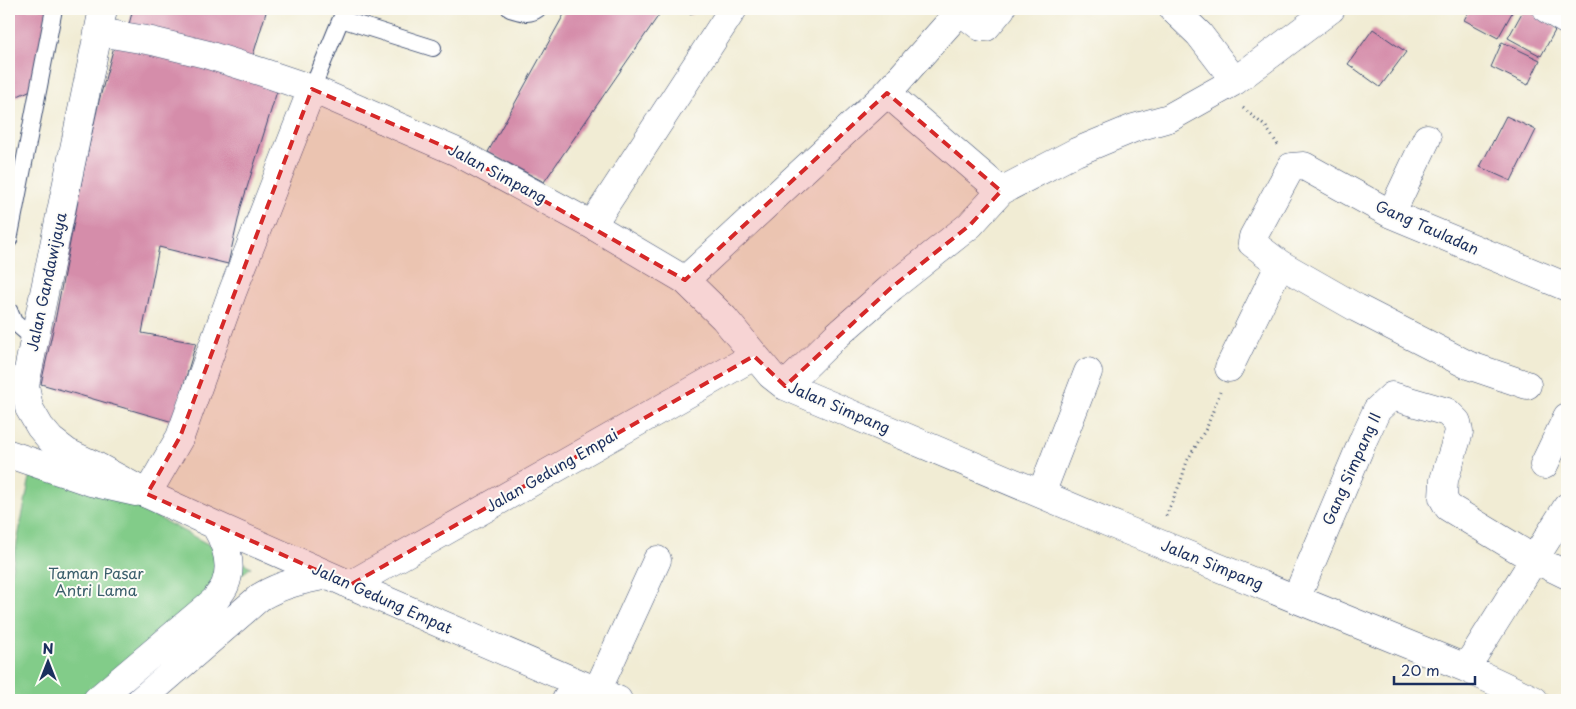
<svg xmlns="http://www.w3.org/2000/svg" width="1576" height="709" font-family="'Playpen Sans',sans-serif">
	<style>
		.green { fill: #82cc89; stroke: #4e7e74 }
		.building { fill: #d58daa }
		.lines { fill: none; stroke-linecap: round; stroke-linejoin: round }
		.service-casing { stroke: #3b4b70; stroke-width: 18 }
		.minor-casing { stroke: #3b4b70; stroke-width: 29 }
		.secondary-casing { stroke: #3b4b70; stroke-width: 29 }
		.primary-casing { stroke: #3b4b70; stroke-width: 29 }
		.path { stroke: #3b4b70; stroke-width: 3; stroke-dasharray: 1 4; stroke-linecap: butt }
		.service { stroke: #fff; stroke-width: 16 }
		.minor { stroke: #fff; stroke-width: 28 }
		.secondary { stroke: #fff; stroke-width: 28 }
		.primary { stroke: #fff; stroke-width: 28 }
		.marked { fill: #d62828; fill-opacity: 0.2; stroke: #d62828; stroke-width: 4; stroke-dasharray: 10 6; stroke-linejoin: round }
		.labels { text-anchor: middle; stroke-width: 4; stroke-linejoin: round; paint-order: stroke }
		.street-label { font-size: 15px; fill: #1b2f5e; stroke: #fdfcf7 }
		.park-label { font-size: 15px; fill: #3a5e6b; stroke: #fdfcf7 }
	</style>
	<rect width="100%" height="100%" fill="#fdfcf7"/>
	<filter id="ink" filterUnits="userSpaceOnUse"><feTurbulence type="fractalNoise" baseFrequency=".02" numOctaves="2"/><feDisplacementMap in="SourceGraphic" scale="10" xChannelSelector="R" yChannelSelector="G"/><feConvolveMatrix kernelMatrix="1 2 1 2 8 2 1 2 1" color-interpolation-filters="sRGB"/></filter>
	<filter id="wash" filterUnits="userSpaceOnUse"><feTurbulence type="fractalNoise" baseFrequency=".0096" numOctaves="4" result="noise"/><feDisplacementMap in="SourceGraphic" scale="20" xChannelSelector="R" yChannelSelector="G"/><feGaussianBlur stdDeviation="1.12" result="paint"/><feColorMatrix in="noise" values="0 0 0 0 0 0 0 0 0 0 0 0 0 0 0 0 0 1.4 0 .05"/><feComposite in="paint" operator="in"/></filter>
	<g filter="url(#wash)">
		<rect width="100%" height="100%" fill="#f1ecd4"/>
		<!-- green -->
		<path class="green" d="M 32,467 L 91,482 L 251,567 L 88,700 L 9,700 L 9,583 Z"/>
		<g id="blocks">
			<!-- building -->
			<path class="building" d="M 9,9 L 48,9 L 31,90 L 9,100 Z
				M 133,9 L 267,9 L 251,62 L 128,28 Z
				M 567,9 L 663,9 L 544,182 L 488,152 Z
				M 684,9 L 695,9 L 691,15 Z
				M 1470,9 L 1514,9 L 1498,38 L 1464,20 Z
				M 1524,9 L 1557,27 L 1541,56 L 1508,38 Z
				M 1373,29 L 1406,52 L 1380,87 L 1348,64 Z
				M 1502,42 L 1540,60 L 1528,85 L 1491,67 Z
				M 115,43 L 278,88 L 241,207 L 228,264 L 159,247 L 142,333 L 196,343 L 173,422 L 41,384 L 56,316 L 84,169 L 99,101 Z
				M 1506,116 L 1536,130 L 1511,181 L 1480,167 Z"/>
		</g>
	</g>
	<g filter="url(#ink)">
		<use href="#blocks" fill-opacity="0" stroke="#3b4b70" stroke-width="1"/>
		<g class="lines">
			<!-- service casing -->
			<g class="service-casing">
				<path id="service" d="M 510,9 C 521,12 529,16 538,9
					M 341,19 L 433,48
					M 312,89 L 345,9
					M 9,240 L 54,9
					M 9,310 L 14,322 L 35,340"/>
			</g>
			<!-- minor casing -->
			<g class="minor-casing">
				<path id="minor" d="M 1547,9 L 1567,21
					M 1174,10 L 1199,34 L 1235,81
					M 960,11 L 981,27 L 986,27 L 1001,9
					M 99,32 L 152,41 L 205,54 L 262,72 L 312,89 L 457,152 L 592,225 L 685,280 L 724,318 L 771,375 L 785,386 L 1126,530 L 1466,668 L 1534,700
					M 887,93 L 1001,191
					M 1391,214 L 1427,138
					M 592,225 L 733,9
					M 1280,264 L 1357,308 L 1468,365 L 1527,385
					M 685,280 L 887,93 L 960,11 L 957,9
					M 1229,368 L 1280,264 L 1252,243 L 1253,237 L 1291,167 L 1304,166 L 1391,214 L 1567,287
					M 785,386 L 837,335 L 892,287 L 970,225 L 1001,191 L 1076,152 L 1134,128 L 1169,118 L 1235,81 L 1331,9
					M 1544,465 L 1567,417
					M 147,494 L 180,437 L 232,293 L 312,89
					M 1041,494 L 1088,372
					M 350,585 L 754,356
					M 1296,599 L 1364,438 L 1377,410 L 1392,396 L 1447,412 L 1457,422 L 1459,432 L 1444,480 L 1443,498 L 1448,507 L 1534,559 L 1567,575
					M 1466,668 L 1567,507
					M 597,691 L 657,560
					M 566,700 L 577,683"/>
			</g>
			<!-- secondary casing -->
			<g class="secondary-casing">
				<path id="secondary" d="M 9,454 L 91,482 L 136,492"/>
			</g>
			<!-- primary casing -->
			<g class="primary-casing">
				<path id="primary" d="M 103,9 L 25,385 L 29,408 L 40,427 L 51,440 L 68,453 L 96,466 L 147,494 L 215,525 L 376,596 L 618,700
					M 97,700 L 214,601 C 218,596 223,590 225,585 C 234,564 225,542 215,525
					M 141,700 L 260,597 C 282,584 302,580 328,575"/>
			</g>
			<!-- path -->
			<path class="path" d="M 1243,108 L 1266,127 L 1278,145
				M 1166,516 L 1181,481 L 1187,461 L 1207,427 L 1220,392"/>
			<!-- service -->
			<use href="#service" class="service"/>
			<!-- minor -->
			<use href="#minor" class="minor"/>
			<!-- secondary -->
			<use href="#secondary" class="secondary"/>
			<!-- primary -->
			<use href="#primary" class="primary"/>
		</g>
	</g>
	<!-- marked area -->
	<path class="marked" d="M 312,89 L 457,152 L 685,280 L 887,93 L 1001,191 L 970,225 L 892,287 L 785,386 L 754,356 L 350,585 L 147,494 L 180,437 Z"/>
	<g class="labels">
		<!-- street labels -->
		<g class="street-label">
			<text transform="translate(497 174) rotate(28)" y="5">Jalan Simpang</text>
			<text transform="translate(1427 228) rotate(24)" y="5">Gang Tauladan</text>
			<text transform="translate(47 282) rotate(-78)" y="5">Jalan Gandawijaya</text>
			<text transform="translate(839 408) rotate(23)" y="5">Jalan Simpang</text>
			<text transform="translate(1352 469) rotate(-66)" y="5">Gang Simpang II</text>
			<text transform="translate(552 471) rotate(-30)" y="5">Jalan Gedung Empai</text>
			<text transform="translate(1212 565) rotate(22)" y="5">Jalan Simpang</text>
			<text transform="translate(382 599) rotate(24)" y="5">Jalan Gedung Empat</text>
		</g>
		<!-- park labels -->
		<g class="park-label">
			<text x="96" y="579">Taman Pasar<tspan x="96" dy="17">Antri Lama</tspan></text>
		</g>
	</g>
	<!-- margin -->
	<rect width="1576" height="709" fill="none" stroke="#fdfcf7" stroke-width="30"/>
	<!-- north arrow -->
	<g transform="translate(48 662)" stroke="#fdfcf7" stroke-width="4" paint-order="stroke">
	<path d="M0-4L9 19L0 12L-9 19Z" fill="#1b2f5e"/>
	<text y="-8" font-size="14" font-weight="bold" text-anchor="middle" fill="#1b2f5e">N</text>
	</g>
	<!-- scale -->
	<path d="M1394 676v8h81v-8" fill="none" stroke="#1b2f5e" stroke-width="2.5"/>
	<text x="1401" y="676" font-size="15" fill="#1b2f5e" stroke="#fdfcf7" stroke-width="4" paint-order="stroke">20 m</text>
</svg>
